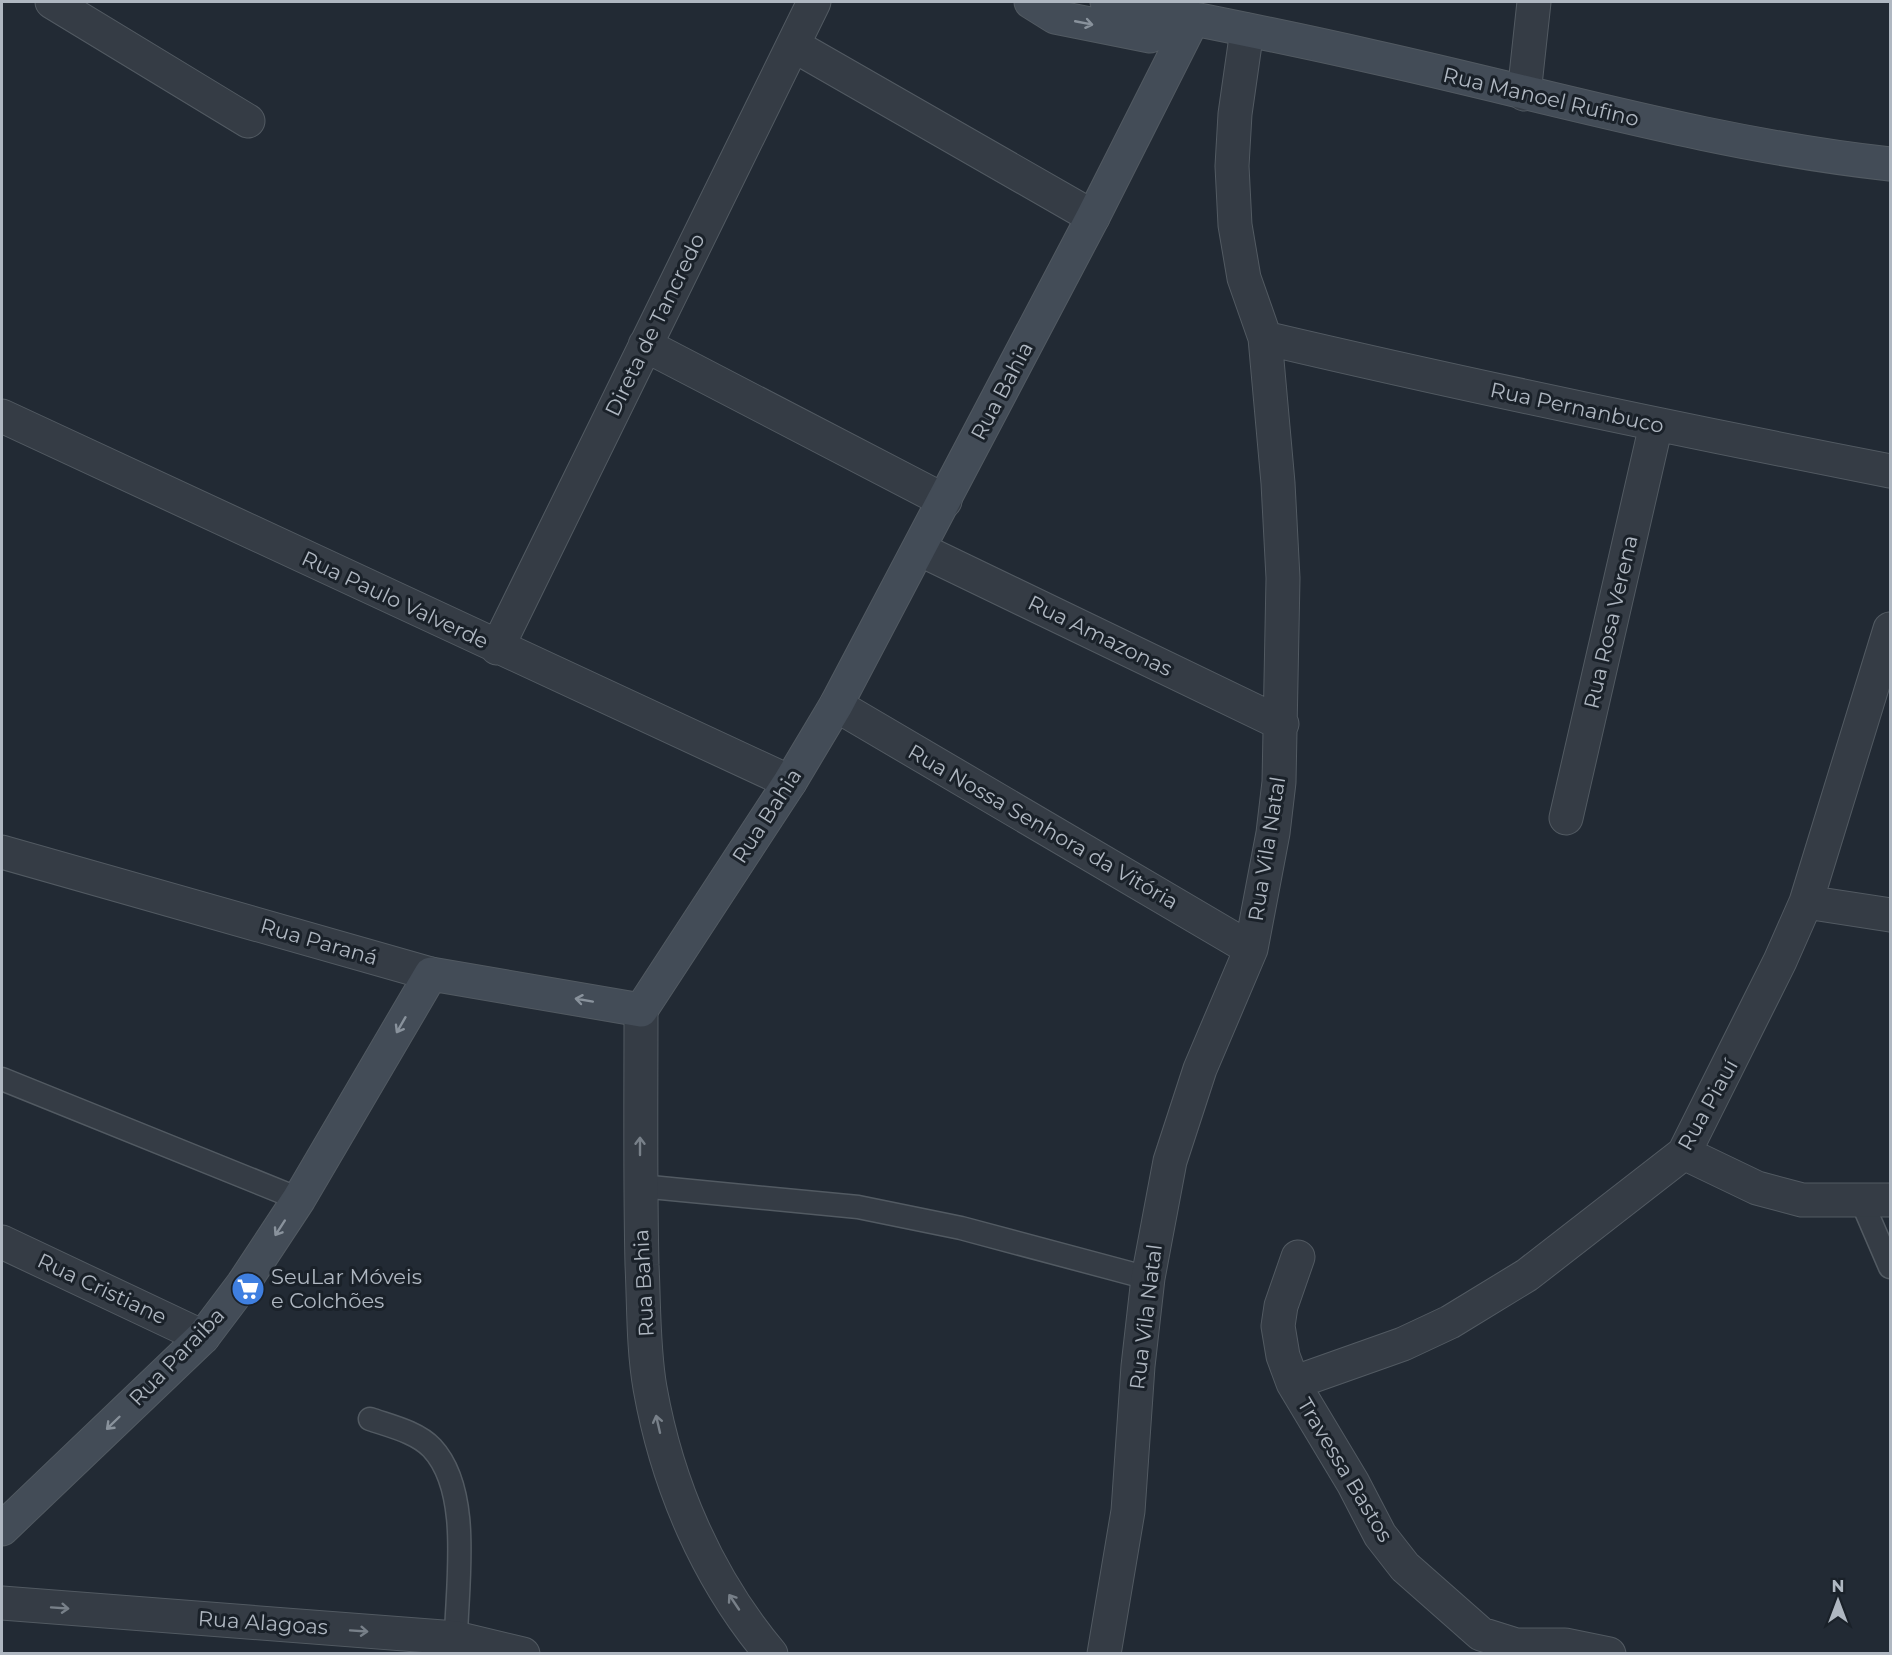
<svg xmlns="http://www.w3.org/2000/svg" width="1892" height="1655" font-family="Montserrat,sans-serif">
	<style>
		.lines { fill: none; stroke-linecap: round; stroke-linejoin: round }
		.lane-casing { stroke: #525a62; stroke-width: 25 }
		.street-casing { stroke: #525a62; stroke-width: 35 }
		.secondary-casing { stroke: #525a62; stroke-width: 35 }
		.lane { stroke: #353c45; stroke-width: 22 }
		.street { stroke: #353c45; stroke-width: 33 }
		.secondary { stroke: #434c57; stroke-width: 33 }
		.oneway { stroke: #89929c }
		.oneway2 { stroke: #788089 }
		.labels { text-anchor: middle; stroke-width: 6; stroke-linejoin: round; paint-order: stroke }
		.street-label { font-size: 21px; fill: #afb7c1; stroke: #1a2129 }
		.poi-label { font-size: 21px; fill: #afb7c1; stroke: #1a2129; text-anchor: start }
	</style>
	<rect width="100%" height="100%" fill="#222a34"/>
	<g class="lines">
		<!-- lane casing -->
		<g class="lane-casing">
			<path id="lane" d="M 2,1079 L 299,1199
				M 640,1186 L 858,1207 L 961,1228 L 1148,1278
				M 1862,1202 L 1890,1267
				M 370,1419 C 390,1426 417,1432 432,1448 C 472,1491 457,1582 456,1638"/>
		</g>
		<!-- street casing -->
		<g class="street-casing">
			<path id="street" d="M 52,2 L 248,121
				M 793,45 L 1093,217
				M 1524,94 L 1534,2
				M 1265,338 C 1473,387 1681,430 1890,471
				M 645,345 L 945,501
				M 2,416 L 790,782
				M 919,549 L 1282,724
				M 497,648 L 814,2
				M 836,705 L 1251,949
				M 1566,818 L 1656,425
				M 2,852 L 431,974
				M 1806,902 L 1890,915
				M 641,1010 C 641,1095 640,1180 642,1265 C 644,1305 643,1348 650,1388 C 667,1484 707,1578 771,1654
				M 1684,1153 L 1757,1188 L 1802,1200 L 1890,1200
				M 2,1242 L 203,1337
				M 1298,1257 L 1281,1306 L 1278,1326 L 1283,1356 L 1293,1383 L 1353,1483 L 1380,1535 L 1405,1567 L 1481,1634 L 1516,1645 L 1565,1645 L 1609,1654
				M 1293,1383 L 1403,1344 L 1450,1322 L 1527,1275 L 1684,1153 L 1780,961 L 1806,902 L 1890,629
				M 2,1603 L 456,1638 L 523,1654
				M 1104,1654 L 1128,1511 L 1138,1366 L 1148,1278 L 1170,1161 L 1200,1069 L 1251,949 L 1273,833 L 1279,782 L 1283,578 L 1278,483 L 1265,338 L 1244,278 L 1235,225 L 1232,166 L 1235,114 L 1247,30"/>
		</g>
		<!-- secondary casing -->
		<g class="secondary-casing">
			<path id="secondary" d="M 1031,2 L 1055,17 L 1150,36 L 1193,19
				M 1107,2 C 1196,19 1286,37 1374,57 C 1546,95 1715,145 1890,164
				M 2,1529 L 203,1337 L 243,1284 L 299,1199 L 431,974 L 641,1010 L 790,782 L 836,705 L 1093,217 L 1193,19"/>
		</g>
		<!-- lane -->
		<use href="#lane" class="lane"/>
		<!-- street -->
		<use href="#street" class="street"/>
		<!-- secondary -->
		<use href="#secondary" class="secondary"/>
	</g>
	<!-- one-way arrows -->
	<defs><path id="oneway-shaft" d="M-6 0H5M1.5-3L5.5 0L1.5 3" fill="none" stroke-width="1.6" stroke-linecap="round" stroke-linejoin="round" transform="scale(1.5)"/></defs>
	<g class="oneway">
		<use href="#oneway-shaft" transform="translate(1084 23) rotate(11)"/>
		<use href="#oneway-shaft" transform="translate(584 1000) rotate(-170)"/>
		<use href="#oneway-shaft" transform="translate(401 1025) rotate(120)"/>
		<use href="#oneway-shaft" transform="translate(280 1228) rotate(123)"/>
		<use href="#oneway-shaft" transform="translate(113 1423) rotate(136)"/>
	</g>
	<g class="oneway2">
		<use href="#oneway-shaft" transform="translate(640 1146) rotate(-90)"/>
		<use href="#oneway-shaft" transform="translate(658 1424) rotate(-103)"/>
		<use href="#oneway-shaft" transform="translate(734 1602) rotate(-124)"/>
		<use href="#oneway-shaft" transform="translate(60 1608) rotate(4)"/>
		<use href="#oneway-shaft" transform="translate(359 1631) rotate(4)"/>
	</g>
	<!-- icons -->
	<defs>
		<g id="supermarket-disc" transform="scale(1.725)"><circle r="9.5" fill="#3f7fe0" stroke="#1a2129"/><path d="M-6-5.5h2.5l.6 2H6L4.5 2H-2.5L-4.4-4H-6ZM-1.5 3.2a1.3 1.3 0 1 0 .1 0ZM3 3.2a1.3 1.3 0 1 0 .1 0Z" fill="#fff"/></g>
	</defs>
	<g fill-rule="evenodd">
		<use href="#supermarket-disc" x="248" y="1289"/>
	</g>
	<g class="labels">
		<!-- street labels -->
		<g class="street-label">
			<text transform="translate(1541 97) rotate(13)" y="7">Rua Manoel Rufino</text>
			<text transform="translate(655 325) rotate(-64)" y="7">Direta de Tancredo</text>
			<text transform="translate(1002 391) rotate(-62)" y="7">Rua Bahia</text>
			<text transform="translate(1577 408) rotate(12)" y="7">Rua Pernanbuco</text>
			<text transform="translate(395 600) rotate(25)" y="7">Rua Paulo Valverde</text>
			<text transform="translate(1611 622) rotate(-77)" y="7">Rua Rosa Verena</text>
			<text transform="translate(1100 636) rotate(26)" y="7">Rua Amazonas</text>
			<text transform="translate(767 816) rotate(-57)" y="7">Rua Bahia</text>
			<text transform="translate(1043 827) rotate(30)" y="7">Rua Nossa Senhora da Vitória</text>
			<text transform="translate(1267 849) rotate(-81)" y="7">Rua Vila Natal</text>
			<text transform="translate(319 942) rotate(16)" y="7">Rua Paraná</text>
			<text transform="translate(1708 1105) rotate(-61)" y="7">Rua Piauí</text>
			<text transform="translate(644 1283) rotate(-93)" y="7">Rua Bahia</text>
			<text transform="translate(102 1289) rotate(25)" y="7">Rua Cristiane</text>
			<text transform="translate(1146 1317) rotate(-83)" y="7">Rua Vila Natal</text>
			<text transform="translate(177 1357) rotate(-46)" y="7">Rua Paraiba</text>
			<text transform="translate(1345 1470) rotate(59)" y="7">Travessa Bastos</text>
			<text transform="translate(263 1623) rotate(4)" y="7">Rua Alagoas</text>
		</g>
		<!-- poi labels -->
		<g class="poi-label">
			<text x="271" y="1284">SeuLar Móveis<tspan x="271" dy="24">e Colchões</tspan></text>
		</g>
	</g>
	<!-- border -->
	<rect width="1892" height="1655" fill="none" stroke="#afb7c1" stroke-width="6"/>
	<!-- north arrow -->
	<g transform="translate(1838 1601)" stroke="#1a2129" stroke-width="4.5" paint-order="stroke">
	<path d="M0-4.5L10 22L0 15L-10 22Z" fill="#afb7c1"/>
	<text y="-9" font-size="16" font-weight="bold" text-anchor="middle" fill="#afb7c1">N</text>
	</g>
</svg>
